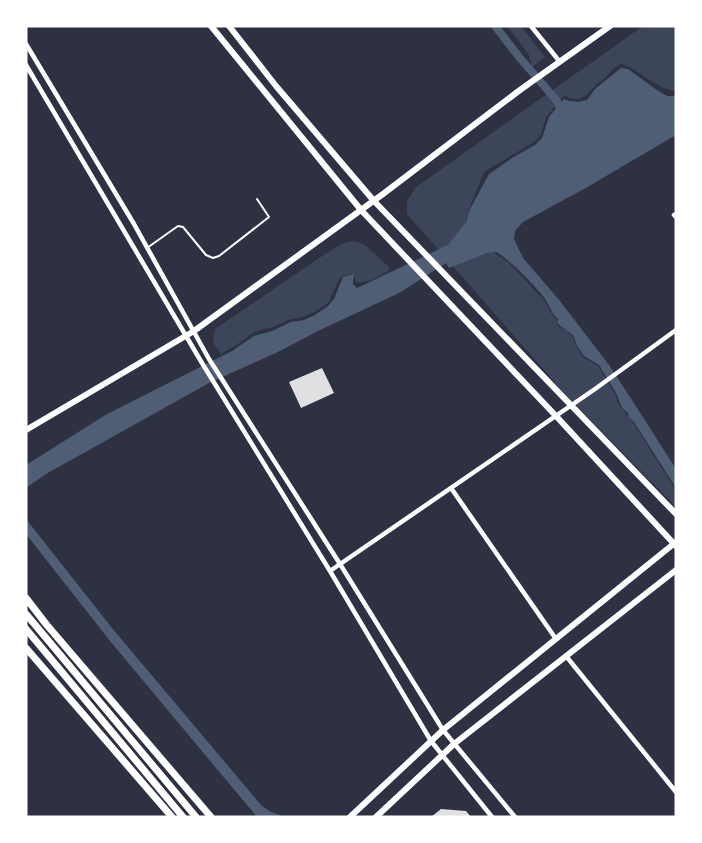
<svg xmlns="http://www.w3.org/2000/svg" width="702" height="843" font-family="'IBM Plex Sans',sans-serif">
	<style>
		.green { fill: #3c4559 }
		.water { fill: #4f5d75 }
		.lines { fill: none; stroke-linecap: round; stroke-linejoin: round }
		.canal { stroke: #4f5d75; stroke-width: 8 }
		.building { fill: #e0e0e3 }
		.service { stroke: #fff; stroke-width: 2 }
		.minor { stroke: #fff; stroke-width: 4.5 }
		.secondary { stroke: #fff; stroke-width: 6 }
		.primary { stroke: #fff; stroke-width: 7 }
		.trunk { stroke: #fff; stroke-width: 7 }
	</style>
	<rect width="100%" height="100%" fill="#2d3142"/>
	<!-- green -->
	<path class="green" d="M 507,26 L 521,26 L 545,57 L 532,67 L 529,55 Z
		M 643,26 L 676,26 L 676,91 C 655,89 642,71 622,64 C 611,68 612,72 604,79 C 601,81 597,83 595,86 C 585,97 581,103 564,96 L 546,117 L 541,135 L 534,142 L 484,172 C 478,189 469,205 465,223 L 493,252 L 508,262 L 527,282 L 544,300 L 553,316 L 557,320 L 556,322 L 559,327 L 567,331 L 572,336 L 576,346 L 583,357 L 598,366 L 615,394 L 619,405 L 634,424 L 676,491 L 676,507 L 566,395 L 407,214 L 407,201 L 416,187 Z
		M 355,241 L 365,245 L 389,267 L 389,270 C 380,276 367,284 356,282 L 354,274 L 343,276 L 339,279 L 329,302 L 316,311 L 303,317 L 288,320 L 271,328 L 256,331 L 238,344 L 221,354 L 213,343 L 215,329 L 334,248 L 347,242 Z"/>
	<!-- water -->
	<path class="water" d="M 621,68 L 628,69 L 657,90 L 667,96 L 676,96 L 676,135 L 584,189 L 523,222 L 515,231 L 514,239 L 523,258 L 560,301 L 609,365 L 632,400 L 676,469 L 676,488 L 634,422 L 629,418 L 628,413 L 622,408 L 616,393 L 599,365 L 584,356 L 577,346 L 573,335 L 560,326 L 557,322 L 558,319 C 551,313 549,304 543,296 C 529,280 514,264 497,252 L 487,253 L 449,268 L 446,263 L 399,293 L 318,331 L 276,353 L 209,383 L 46,474 L 26,488 L 26,465 L 107,414 L 232,351 L 254,336 L 272,331 L 291,322 L 304,320 L 315,315 L 328,306 L 334,299 L 343,277 L 354,274 L 353,284 L 357,288 L 448,245 L 466,222 L 469,211 L 489,174 L 512,158 L 535,145 L 542,138 L 549,117 L 564,99 L 569,101 L 579,102 L 587,100 L 595,89 Z
		M 26,519 L 112,628 L 261,805 L 269,811 L 285,817 L 257,817 L 110,641 L 26,534 Z"/>
	<g class="lines">
		<!-- canal -->
		<path class="canal" d="M 495,26 L 520,58 L 557,101 L 562,113"/>
	</g>
	<!-- building -->
	<path class="building" d="M 322,368 L 334,393 L 301,408 L 289,382 Z
		M 441,809 L 466,811 L 471,817 L 431,817 Z"/>
	<g class="lines">
		<!-- service -->
		<path class="service" d="M 147,248 L 178,226 L 183,227 L 206,255 L 213,258 L 219,256 L 269,217 L 257,199"/>
		<!-- minor -->
		<path class="minor" d="M 531,26 L 560,62
			M 26,44 L 134,224 L 209,359 L 340,564 L 443,730 L 515,817
			M 26,65 L 202,363 L 330,571 L 431,741 L 492,817
			M 674,215 L 676,217
			M 451,488 L 556,639
			M 330,571 L 595,389 L 676,330
			M 566,656 L 676,792"/>
		<!-- secondary -->
		<path class="secondary" d="M 211,26 L 361,210 L 556,416 L 676,546
			M 229,26 L 276,86 L 374,201 L 676,514
			M 26,430 L 194,331 L 383,194 L 520,90 L 610,26
			M 350,817 L 443,730 L 676,542
			M 376,817 L 454,744 L 676,570"/>
		<!-- primary -->
		<path class="primary" d="M 26,598 L 46,624 L 211,817
			M 26,648 L 172,817"/>
		<!-- trunk -->
		<path class="trunk" d="M 26,614 L 196,817
			M 26,629 L 183,817"/>
	</g>
	<!-- border -->
	<rect width="702" height="843" fill="none" stroke="#ffffff" stroke-width="55"/>
</svg>
